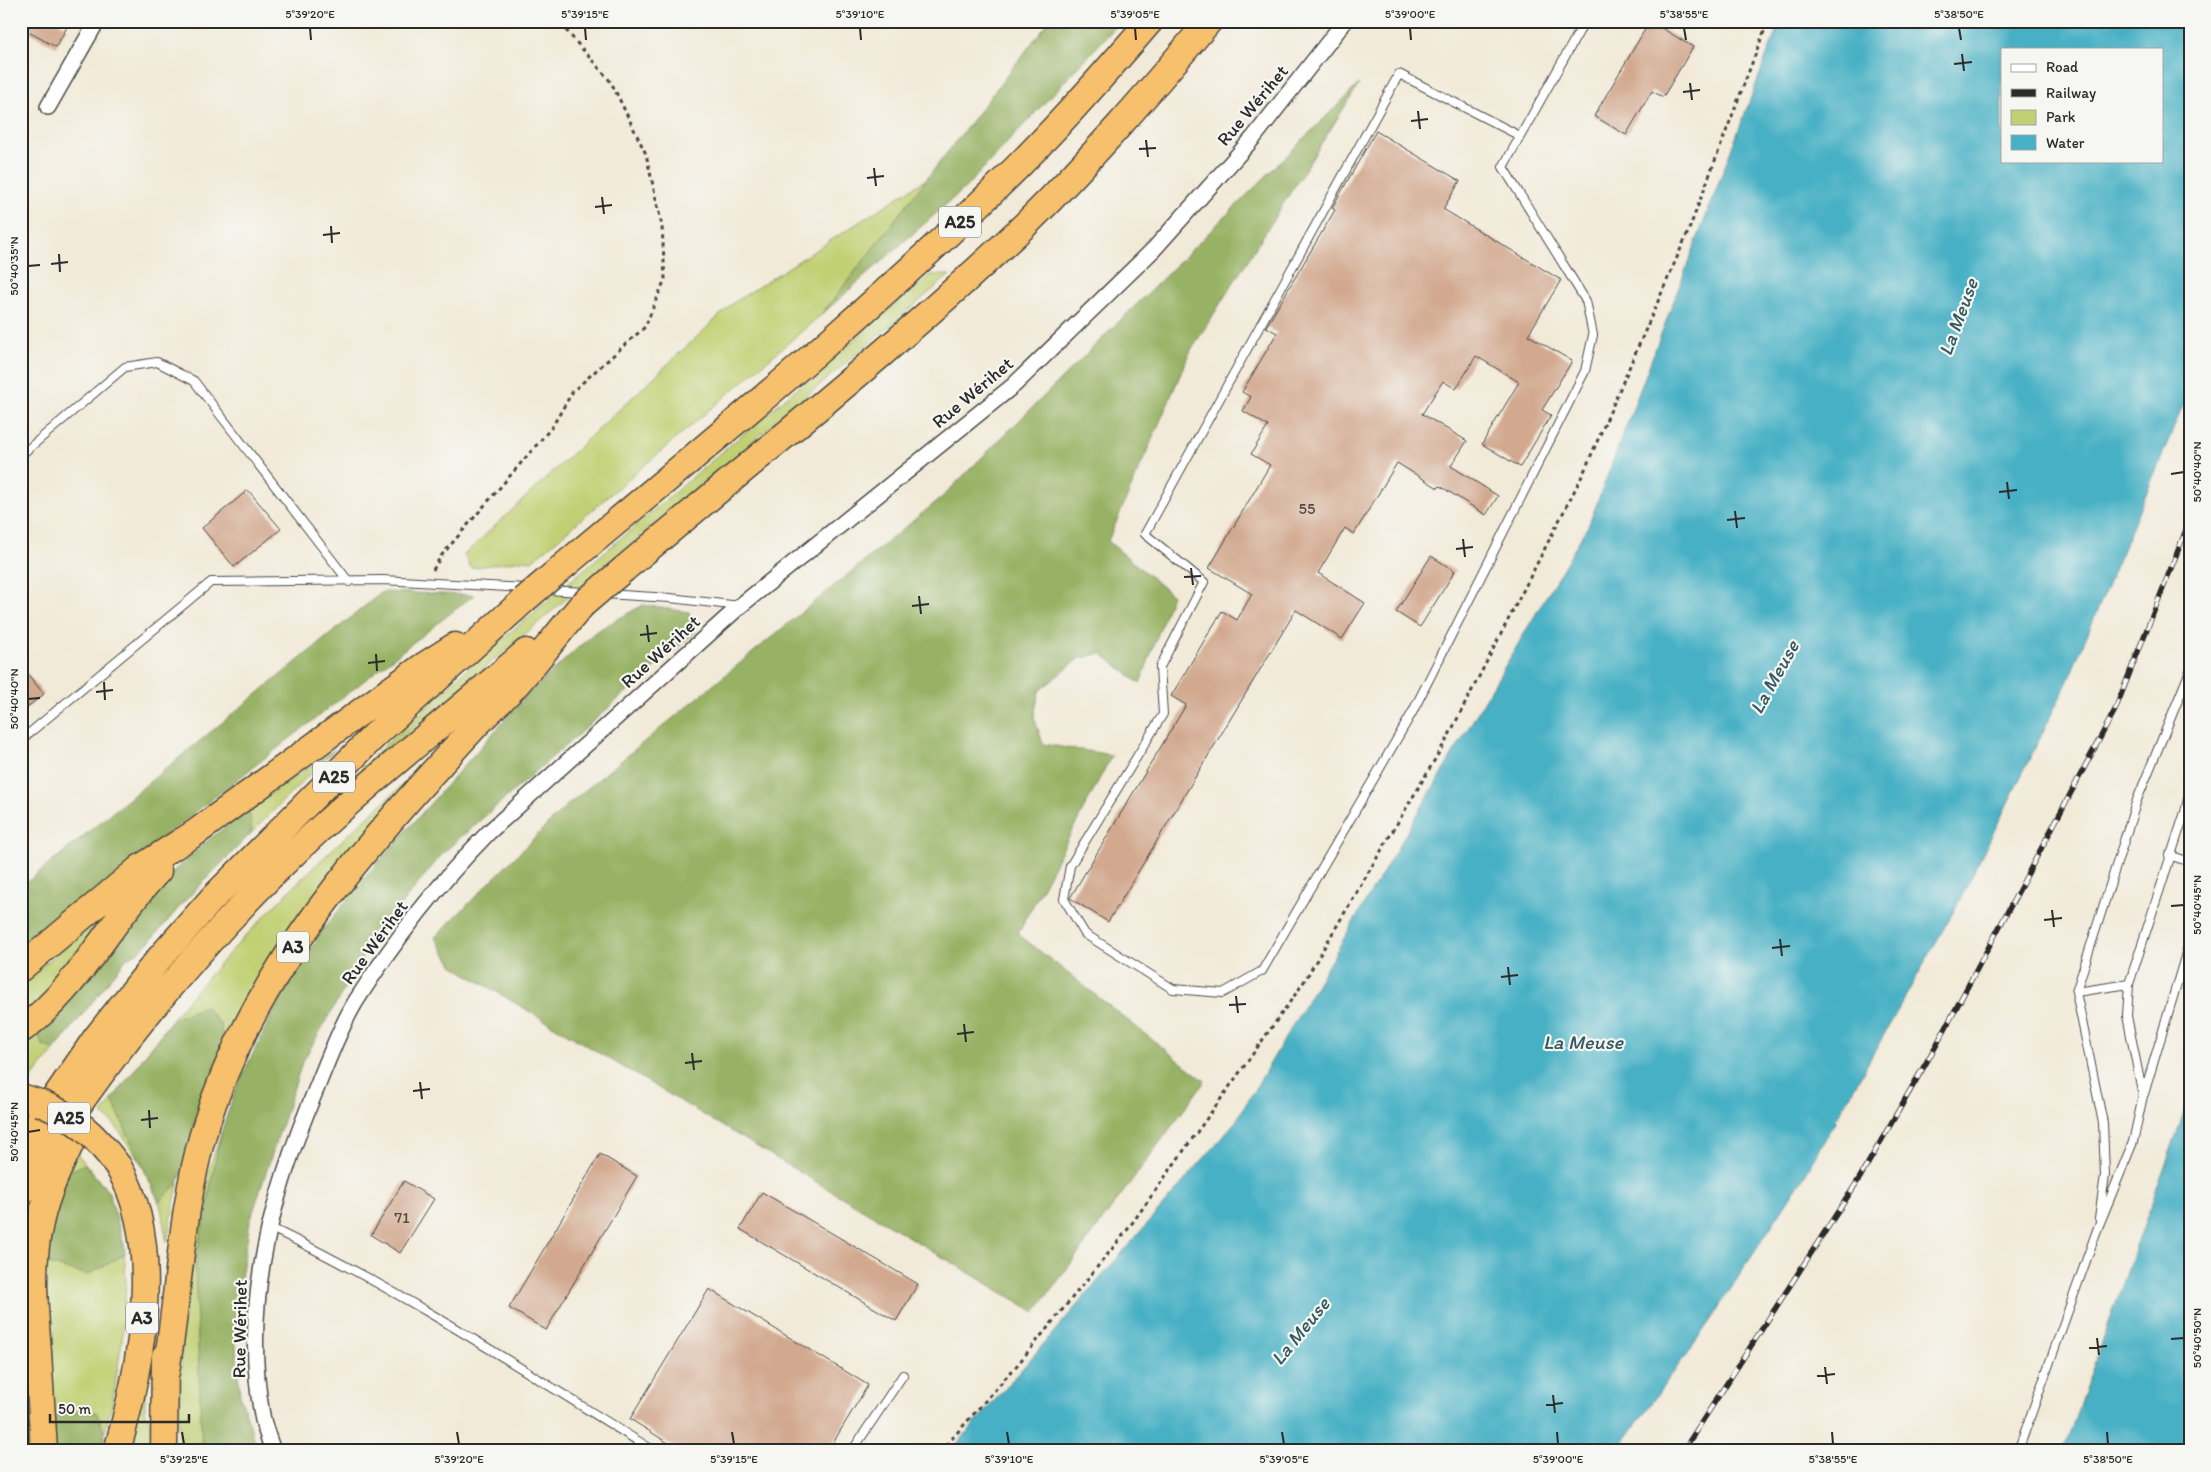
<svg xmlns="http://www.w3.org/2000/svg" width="2211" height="1472" font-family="Itim,sans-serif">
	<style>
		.green { fill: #c1d073; stroke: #767e4f }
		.forest { fill: #98b265; stroke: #626e48 }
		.water { fill: #46b0c4; stroke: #386e78; fill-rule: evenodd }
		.building { fill: #d2a98f }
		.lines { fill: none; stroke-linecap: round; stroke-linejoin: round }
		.service-casing { stroke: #494845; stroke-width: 10 }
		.minor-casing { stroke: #494845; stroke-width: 18 }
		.motorway-casing { stroke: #494845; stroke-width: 29 }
		.path { stroke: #494845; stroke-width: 3; stroke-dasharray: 4 4; stroke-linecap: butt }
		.service { stroke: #fff; stroke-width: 8 }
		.minor { stroke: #fff; stroke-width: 15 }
		.motorway { stroke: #f7c06c; stroke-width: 26 }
		.rail-casing { stroke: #2b2b2b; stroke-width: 5.5 }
		.rail { stroke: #f6f6f2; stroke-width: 4; stroke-dasharray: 11; stroke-linecap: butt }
		.motorway-bridge-casing { stroke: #494845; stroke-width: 29; stroke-linecap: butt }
		.motorway-bridge { stroke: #f7c06c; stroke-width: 26 }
		.ticks { fill: none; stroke: #2b2b2b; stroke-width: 2 }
		.labels { text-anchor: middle; stroke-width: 4.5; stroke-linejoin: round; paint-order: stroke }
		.number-label { font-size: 16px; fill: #554a44 }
		.shield { fill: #f6f6f2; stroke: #686867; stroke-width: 1 }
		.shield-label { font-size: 18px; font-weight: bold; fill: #2b2b2b }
		.street-label { font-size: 19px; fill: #2b2b2b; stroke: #f6f6f2 }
		.water-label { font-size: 20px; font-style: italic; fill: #345a61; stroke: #f6f6f2 }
		.neatline { fill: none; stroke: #2b2b2b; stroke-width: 2 }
		.ticks-label { font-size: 12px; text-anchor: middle; fill: #2b2b2b }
	</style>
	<rect width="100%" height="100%" fill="#f6f6f2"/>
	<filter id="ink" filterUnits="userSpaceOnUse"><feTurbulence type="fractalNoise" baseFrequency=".02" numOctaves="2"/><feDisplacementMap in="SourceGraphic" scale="10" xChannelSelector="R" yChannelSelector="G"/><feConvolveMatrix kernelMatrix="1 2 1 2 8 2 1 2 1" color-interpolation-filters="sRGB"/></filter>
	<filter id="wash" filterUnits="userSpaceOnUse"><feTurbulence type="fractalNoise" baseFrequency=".0096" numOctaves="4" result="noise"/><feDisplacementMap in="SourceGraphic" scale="20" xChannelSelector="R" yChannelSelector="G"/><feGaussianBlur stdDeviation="1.12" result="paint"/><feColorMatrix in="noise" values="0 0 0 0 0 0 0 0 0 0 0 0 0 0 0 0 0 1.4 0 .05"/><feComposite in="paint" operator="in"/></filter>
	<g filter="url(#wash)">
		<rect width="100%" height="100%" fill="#f2ead8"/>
		<!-- green -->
		<path class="green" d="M 928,178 L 822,314 L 532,561 L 523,560 L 471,568 L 464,555 L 733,303 Z
			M 930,275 L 950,275 L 340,790 L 380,750 L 466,670 Z
			M 335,749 C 286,798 237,847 188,897 C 169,918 152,945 127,958 L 30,1081 L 21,1079 L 21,1042 L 171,873 L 249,809 Z
			M 433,759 L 361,842 L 201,1115 L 178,1183 L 167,1242 C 164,1229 163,1216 160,1204 C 153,1180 122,1127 102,1114 C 134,1071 164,1027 199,987 C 271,905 350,830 433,759 Z
			M 104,918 L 46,994 L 21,1017 L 21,982 Z
			M 221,1133 L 195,1264 L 202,1451 L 178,1451 L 182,1329 L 203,1188 Z
			M 75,1151 L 109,1193 L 124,1245 L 126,1284 L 122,1340 L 112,1405 L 100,1451 L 52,1418 L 42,1275 Z
			M 31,1220 L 35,1451 L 21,1451 L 21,1239 Z
			M 145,1363 L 145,1410 L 153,1430 L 152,1451 L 126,1451 Z"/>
		<!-- forest -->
		<path class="forest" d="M 1049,21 L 1121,21 L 966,187 L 822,314 Z
			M 1359,84 L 1191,350 L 1108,541 L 1172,595 L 1140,684 L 1101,653 L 1078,659 L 1039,691 L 1034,717 L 1043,744 L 1112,755 L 1018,934 L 1205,1081 L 1035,1312 L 453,966 L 435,937 L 566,806 L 941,498 Z
			M 382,592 L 474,595 L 21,948 L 21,887 Z
			M 643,605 L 689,612 L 696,631 L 444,852 L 372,940 L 302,1063 L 250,1221 L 234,1321 L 240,1395 L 258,1451 L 202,1451 L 195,1264 L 221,1133 L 235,1091 L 275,1008 L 322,931 L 373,868 L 527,695 L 595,632 Z
			M 249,809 L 252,832 L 179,907 L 139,952 L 127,958 L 54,1050 L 42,1045 L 37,1030 L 145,899 L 207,841 Z
			M 205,1006 L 221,1025 L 225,1052 L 178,1183 L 159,1202 L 112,1100 L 172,1020 Z
			M 85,1164 L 109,1193 L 124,1245 L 125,1254 L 88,1275 L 44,1263 L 51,1208 L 66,1173 Z
			M 71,1412 L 96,1412 L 105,1433 L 100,1451 L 54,1451 L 52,1418 Z"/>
		<!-- water -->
		<path class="water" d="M 1780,21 L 2190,21 L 2190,389 L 2067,683 L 1961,898 L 1806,1173 L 1708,1324 L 1617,1451 L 951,1451 L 1236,1121 L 1589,524 ZM 2002,49 L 2162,49 L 2162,161 L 2002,161 Z
			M 2190,1096 L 2190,1451 L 2063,1451 Z"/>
		<g id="blocks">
			<!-- building -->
			<path class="building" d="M 21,21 L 57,21 L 67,27 L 56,47 L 21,28 Z
				M 1650,21 L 1693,47 L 1663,97 L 1652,91 L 1626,135 L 1594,116 Z
				M 1376,131 L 1460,181 L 1443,209 L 1561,280 L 1528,335 L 1572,361 L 1542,410 L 1551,415 L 1520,467 L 1482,444 L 1519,382 L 1476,356 L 1456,389 L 1443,381 L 1422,414 L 1467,441 L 1451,466 L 1498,496 L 1486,515 L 1440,486 L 1438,488 L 1397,463 L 1354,534 L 1345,528 L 1318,573 L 1365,603 L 1342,639 L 1296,610 L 1108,922 L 1070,898 L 1186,705 L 1171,696 L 1222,611 L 1237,620 L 1252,594 L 1209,568 L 1270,465 L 1251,454 L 1268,426 L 1243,411 L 1251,397 L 1242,392 L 1277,333 L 1266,327 L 1335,210 L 1332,208 Z
				M 248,490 L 281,529 L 234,567 L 202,528 Z
				M 1431,556 L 1455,571 L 1420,627 L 1396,612 Z
				M 21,666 L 44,694 L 21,712 Z
				M 600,1154 L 637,1176 L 546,1330 L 509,1308 Z
				M 404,1181 L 434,1199 L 400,1253 L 371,1235 Z
				M 762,1192 L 918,1284 L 896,1321 L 740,1229 Z
				M 709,1289 L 868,1385 L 828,1451 L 681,1451 L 630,1419 Z"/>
		</g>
	</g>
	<g filter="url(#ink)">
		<use href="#blocks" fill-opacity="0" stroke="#494845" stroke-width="1"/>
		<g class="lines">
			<!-- service casing -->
			<g class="service-casing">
				<path id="service" d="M 1520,136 L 1399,74 L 1145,534 L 1204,582 L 1160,667 L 1163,714 L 1070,866 L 1064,899 L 1085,934 L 1173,989 L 1223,993 L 1262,971 L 1412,713 L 1585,371 L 1593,335 L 1586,301 L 1503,167 L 1585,21
					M 21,455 L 125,367 L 157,362 L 194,381 L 349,582
					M 545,590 L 586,592
					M 605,594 L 670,598 L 740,606
					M 2190,692 L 2190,711
					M 21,740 L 211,582 L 383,580 L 526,588
					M 2169,855 L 2190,862
					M 2076,992 L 2129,984
					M 2144,1094 L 2190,940
					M 2099,1218 L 2105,1175 L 2103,1123 L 2076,992 L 2137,800 L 2190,671
					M 269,1227 C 403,1291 528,1373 654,1451
					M 852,1451 L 903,1375
					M 2018,1451 L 2097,1230 L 2133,1142 L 2143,1096 L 2127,1016 L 2129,984 L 2185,812 L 2190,790"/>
			</g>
			<!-- minor casing -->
			<g class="minor-casing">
				<path id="minor" d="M 48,107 L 97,21
					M 273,1451 C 269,1439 264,1427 262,1415 C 241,1302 273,1191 317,1087 C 328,1060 340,1027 356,1001 C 394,941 439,883 489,832 L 740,606 L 1014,385 L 1154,249 L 1254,137 L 1345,21"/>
			</g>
			<!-- motorway casing -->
			<g class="motorway-casing">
				<path id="motorway" d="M 566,564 C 711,442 859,322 995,189 C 1050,136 1100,79 1150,21
					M 624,569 C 758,456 898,346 1025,225 C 1090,161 1150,91 1209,21
					M 21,968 L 140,868 L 195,833 L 422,667 L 455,646
					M 21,1030 C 78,989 110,921 158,871
					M 21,1097 L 40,1103
					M 21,1147 L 96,1038 L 158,960 L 211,900 L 375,735 L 524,600
					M 21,1193 C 88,1082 170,980 260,887 C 342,802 437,729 526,652
					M 166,1372 C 179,1292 181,1209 204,1131 C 251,973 368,842 478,723 C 489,711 502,700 513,688 C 537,661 559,632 582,605
					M 44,1451 C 42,1418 40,1385 38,1352 C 35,1309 30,1265 40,1223 C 47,1190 62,1161 77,1131
					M 117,1451 C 141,1367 165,1245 118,1166
					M 164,1451 L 165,1356"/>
			</g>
			<!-- path -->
			<path class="path" d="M 433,570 L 441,556 L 552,427 L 573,391 L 645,327 L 665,279 L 662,226 L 646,154 L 611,82 L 558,21
				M 941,1451 L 1018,1364 L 1125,1233 L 1302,985 L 1447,739 L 1583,474 L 1688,232 L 1768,21"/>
			<!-- service -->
			<use href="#service" class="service"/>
			<!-- minor -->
			<use href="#minor" class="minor"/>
			<!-- motorway -->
			<use href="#motorway" class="motorway"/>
			<!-- rail casing -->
			<g class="rail-casing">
				<path id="rail" d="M 1683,1451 L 1859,1179 L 1937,1044 L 2115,710 L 2190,520"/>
			</g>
			<!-- rail -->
			<use href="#rail" class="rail"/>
			<!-- motorway-bridge casing -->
			<g class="motorway-bridge-casing">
				<path id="motorway-bridge" d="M 524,600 L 566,564
					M 582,605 L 624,569
					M 40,1103 C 77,1118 95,1135 118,1166"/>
			</g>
			<!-- motorway-bridge -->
			<use href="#motorway-bridge" class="motorway-bridge"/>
		</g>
	</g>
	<!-- ticks -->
	<path class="ticks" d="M 310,28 L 311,40M 585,28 L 586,40M 860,28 L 861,40M 1135,28 L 1136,40M 1410,28 L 1411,40M 1684,28 L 1686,40M 1959,28 L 1961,40M 1962,54 L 1964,71M 1954,64 L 1972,62M 1690,83 L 1692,100M 1683,92 L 1700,90M 1418,111 L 1420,129M 1411,121 L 1428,119M 1146,140 L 1148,157M 1139,149 L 1156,148M 874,168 L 876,186M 867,178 L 884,176M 602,197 L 604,214M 595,207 L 612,205M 331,226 L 332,243M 323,235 L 340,233M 59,254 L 60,272M 51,264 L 68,262M 28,266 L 40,265M 2171,474 L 2184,472M 2007,482 L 2009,499M 1999,492 L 2017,490M 1735,511 L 1737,528M 1727,520 L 1745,518M 1463,539 L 1465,557M 1456,549 L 1473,547M 1191,568 L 1193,585M 1184,577 L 1201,576M 919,596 L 921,614M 912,606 L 929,604M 647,625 L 649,642M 640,635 L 657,633M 376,654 L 377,671M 368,663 L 385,661M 104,682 L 105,700M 96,692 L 113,690M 28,699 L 40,698M 2171,906 L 2184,905M 2052,910 L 2054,927M 2044,920 L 2062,918M 1780,939 L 1782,956M 1772,948 L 1790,946M 1508,967 L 1510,985M 1501,977 L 1518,975M 1236,996 L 1238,1013M 1229,1005 L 1246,1004M 964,1024 L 966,1042M 957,1034 L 974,1032M 692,1053 L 694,1070M 685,1063 L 702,1061M 420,1082 L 422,1099M 413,1091 L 430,1089M 149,1110 L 150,1128M 141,1120 L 158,1118M 28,1132 L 40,1130M 2097,1338 L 2099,1355M 2171,1339 L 2184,1338M 2089,1348 L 2107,1346M 1825,1367 L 1827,1384M 1817,1376 L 1835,1374M 1553,1395 L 1555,1413M 1546,1405 L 1563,1403M 182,1432 L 184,1444M 457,1432 L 459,1444M 732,1432 L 734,1444M 1007,1432 L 1009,1444M 1282,1432 L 1284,1444M 1557,1432 L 1558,1444M 1832,1432 L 1833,1444M 2107,1432 L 2108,1444"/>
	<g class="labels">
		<!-- number labels -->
		<g class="number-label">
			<text x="1307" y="514">55</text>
			<text x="402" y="1223">71</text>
		</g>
		<!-- shield labels -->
		<g class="shield">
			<rect x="939" y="206.5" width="42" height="31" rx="4"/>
			<rect x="313" y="761.5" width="42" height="31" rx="4"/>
			<rect x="277" y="931.5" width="32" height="31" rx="4"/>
			<rect x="48" y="1102.5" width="42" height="31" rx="4"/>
			<rect x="126" y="1302.5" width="32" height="31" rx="4"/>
		</g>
		<g class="shield-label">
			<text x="960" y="228">A25</text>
			<text x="334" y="783">A25</text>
			<text x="293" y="953">A3</text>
			<text x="69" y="1124">A25</text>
			<text x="142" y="1324">A3</text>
		</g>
		<!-- street labels -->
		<g class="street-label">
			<text transform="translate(1252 105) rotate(-50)" y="7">Rue Wérihet</text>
			<text transform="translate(972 392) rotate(-40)" y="7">Rue Wérihet</text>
			<text transform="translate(660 651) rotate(-42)" y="7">Rue Wérihet</text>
			<text transform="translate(374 942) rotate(-54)" y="7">Rue Wérihet</text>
			<text transform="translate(239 1329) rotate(-89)" y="7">Rue Wérihet</text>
		</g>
		<!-- water labels -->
		<g class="water-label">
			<text transform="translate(1958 317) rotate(-70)" y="7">La Meuse</text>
			<text transform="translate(1774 677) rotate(-61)" y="7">La Meuse</text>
			<text x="1583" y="1049">La Meuse</text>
			<text transform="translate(1300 1331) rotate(-51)" y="7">La Meuse</text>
		</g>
	</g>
	<!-- margin -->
	<rect width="2211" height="1472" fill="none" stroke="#f6f6f2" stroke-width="55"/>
	<!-- legend -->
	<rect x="2001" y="48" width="162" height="115" fill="#f6f6f2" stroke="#a5a5a2"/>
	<rect x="2011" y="64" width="25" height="8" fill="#ffffff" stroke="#a5a5a2"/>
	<text x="2046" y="72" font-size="15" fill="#2b2b2b">Road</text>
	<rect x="2011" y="89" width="25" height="8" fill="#2b2b2b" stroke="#a5a5a2"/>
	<text x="2046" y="98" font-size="15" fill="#2b2b2b">Railway</text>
	<rect x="2011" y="110" width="25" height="15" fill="#c1d073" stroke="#a5a5a2"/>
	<text x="2046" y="122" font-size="15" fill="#2b2b2b">Park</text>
	<rect x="2011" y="135" width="25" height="15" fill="#46b0c4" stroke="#a5a5a2"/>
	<text x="2046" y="148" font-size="15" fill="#2b2b2b">Water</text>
	<!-- scale -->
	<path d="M50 1414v8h139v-8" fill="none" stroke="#2b2b2b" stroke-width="2.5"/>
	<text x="58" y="1414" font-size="15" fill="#2b2b2b" stroke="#f6f6f2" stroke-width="4" paint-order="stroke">50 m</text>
	<rect x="28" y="28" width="2156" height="1416" class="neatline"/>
	<g class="ticks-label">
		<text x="310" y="18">5°39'20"E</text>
		<text x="585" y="18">5°39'15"E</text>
		<text x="860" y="18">5°39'10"E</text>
		<text x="1135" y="18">5°39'05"E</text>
		<text x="1410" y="18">5°39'00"E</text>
		<text x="1684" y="18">5°38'55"E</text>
		<text x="1959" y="18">5°38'50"E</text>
		<text transform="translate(14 266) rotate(-90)" y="4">50°40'35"N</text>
		<text transform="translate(2197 472) rotate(-90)" y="4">50°40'40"N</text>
		<text transform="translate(14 699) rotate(-90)" y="4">50°40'40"N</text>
		<text transform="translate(2197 905) rotate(-90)" y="4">50°40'45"N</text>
		<text transform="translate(14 1132) rotate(-90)" y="4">50°40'45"N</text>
		<text transform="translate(2197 1338) rotate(-90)" y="4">50°40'50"N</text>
		<text x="184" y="1463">5°39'25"E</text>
		<text x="459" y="1463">5°39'20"E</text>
		<text x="734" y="1463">5°39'15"E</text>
		<text x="1009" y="1463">5°39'10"E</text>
		<text x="1284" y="1463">5°39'05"E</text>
		<text x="1558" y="1463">5°39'00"E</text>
		<text x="1833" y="1463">5°38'55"E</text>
		<text x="2108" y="1463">5°38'50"E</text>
	</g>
</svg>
